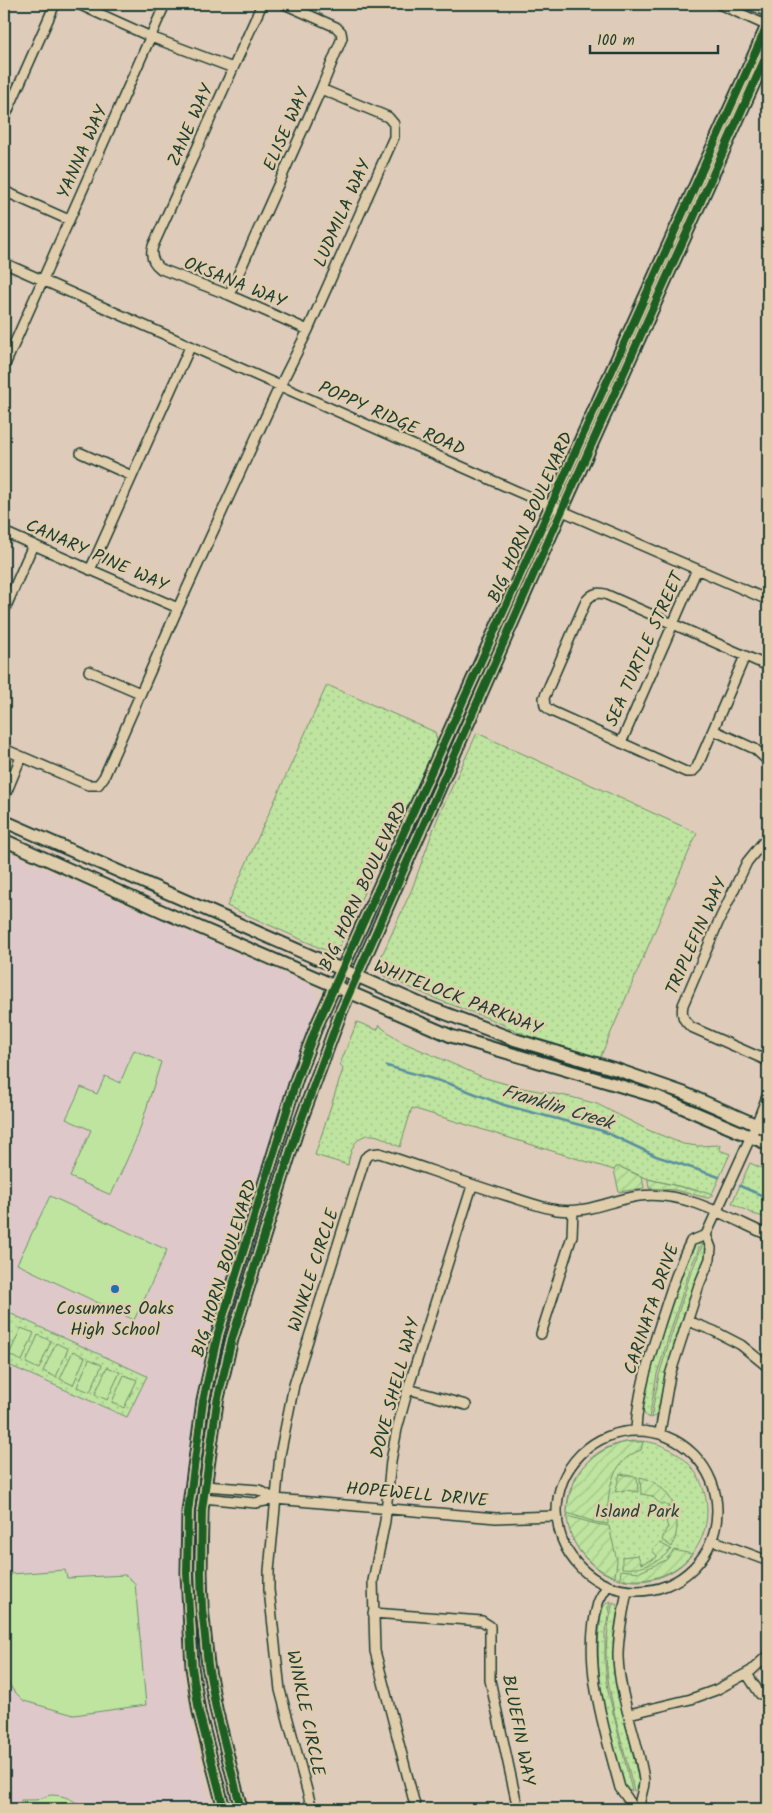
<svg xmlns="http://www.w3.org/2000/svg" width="772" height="1813" font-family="Kalam,sans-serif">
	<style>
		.built { fill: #dec8ca }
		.grass { fill: url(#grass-dots); stroke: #6e906a }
		.garden { fill: url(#garden-furrows); stroke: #6e906a }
		.pitch { fill: #bee49f; stroke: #6e906a }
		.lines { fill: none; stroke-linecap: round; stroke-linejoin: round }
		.stream { stroke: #5a8f9d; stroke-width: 2.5 }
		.minor-casing { stroke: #1f3d34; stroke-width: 12 }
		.major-casing { stroke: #1f3d34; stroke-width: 15 }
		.minor { stroke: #e0cdab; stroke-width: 9 }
		.major { stroke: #e0cdab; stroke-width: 11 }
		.cycleway-casing { stroke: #e0cdab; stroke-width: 11 }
		.cycleway { stroke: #1b5e20; stroke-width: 8 }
		.poi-dot { fill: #1f6fb2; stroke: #e0cdab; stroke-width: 2 }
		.labels { text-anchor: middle; stroke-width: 4.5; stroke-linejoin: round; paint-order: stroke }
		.street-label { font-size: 18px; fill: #1f3d34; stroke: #e0cdab }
		.poi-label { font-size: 18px; fill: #1f3d34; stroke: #e0cdab }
		.park-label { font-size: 18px; fill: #274539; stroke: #e0cdab }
		.water-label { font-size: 19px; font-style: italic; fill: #24443d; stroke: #e0cdab }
	</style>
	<defs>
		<pattern id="grass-dots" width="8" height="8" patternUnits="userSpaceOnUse" patternTransform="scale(1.25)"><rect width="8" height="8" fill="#bee49f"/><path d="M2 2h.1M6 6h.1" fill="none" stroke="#a3c48a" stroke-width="1.8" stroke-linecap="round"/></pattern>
		<pattern id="garden-furrows" width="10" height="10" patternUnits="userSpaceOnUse" patternTransform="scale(1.25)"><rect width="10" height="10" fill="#bee49f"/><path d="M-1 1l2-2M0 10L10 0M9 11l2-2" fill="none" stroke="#a3c48a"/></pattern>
	</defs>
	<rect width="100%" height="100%" fill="#dfcbb9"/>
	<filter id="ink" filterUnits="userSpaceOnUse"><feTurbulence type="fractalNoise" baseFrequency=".02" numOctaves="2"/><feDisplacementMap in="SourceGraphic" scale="10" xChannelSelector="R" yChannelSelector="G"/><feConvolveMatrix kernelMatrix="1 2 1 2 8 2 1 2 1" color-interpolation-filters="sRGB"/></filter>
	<g filter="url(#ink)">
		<!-- built -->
		<path class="built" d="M 4,853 L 10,854 L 310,985 L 315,990 L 319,999 L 287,1081 L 271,1150 L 212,1337 L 197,1399 L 181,1507 L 181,1619 L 184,1637 L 182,1671 L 195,1746 L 211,1809 L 4,1809 Z"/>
		<!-- grass -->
		<path class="grass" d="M 327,685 L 435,732 L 438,745 L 409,809 L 388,840 L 339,947 L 327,951 L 227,906 Z
			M 477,733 L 697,833 L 600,1058 L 526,1035 L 493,1020 L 436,999 L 384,976 L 378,964 L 412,889 L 438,817 Z
			M 357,1022 L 377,1030 L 380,1025 L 382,1028 L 402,1042 L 485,1078 L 517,1087 L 571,1097 L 597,1104 L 648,1130 L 683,1144 L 698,1146 L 720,1145 L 719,1150 L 730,1154 L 712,1194 L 648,1179 L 620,1167 L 614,1170 L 412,1108 L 400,1147 C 393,1144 385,1138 378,1136 C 357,1130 350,1149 348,1165 L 315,1155 L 343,1069 L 340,1064 Z
			M 764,1162 L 768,1165 L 768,1218 L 753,1214 L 732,1203 L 750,1163 L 761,1168 Z
			M 696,1244 L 701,1244 L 690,1269 L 657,1374 L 649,1418 L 646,1416 L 643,1411 C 645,1401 646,1390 648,1380 C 654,1358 684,1255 696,1244 Z
			M 703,1244 L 706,1248 C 707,1259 698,1273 694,1284 C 680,1326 665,1369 658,1412 L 656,1416 L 651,1418 L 659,1375 L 690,1275 Z
			M 5,1311 L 147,1376 L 127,1417 L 4,1363 Z
			M567 1511a70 70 0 1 1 140 0a70 70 0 1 1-140 0Z
			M 611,1601 L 605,1633 L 605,1664 L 608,1691 L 632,1791 L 627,1790 L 623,1784 C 611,1732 592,1678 600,1624 C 601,1615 601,1604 611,1601 Z
			M 613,1602 L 616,1604 L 618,1609 L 614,1635 L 614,1673 L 639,1781 L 639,1787 L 634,1791 C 624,1748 606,1694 606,1651 C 607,1635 609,1618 613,1602 Z"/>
		<!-- garden -->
		<path class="garden" d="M 616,1167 L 620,1167 L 642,1177 L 644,1188 L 619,1192 L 614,1170 Z
			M 648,1179 L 698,1191 L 704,1191 L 712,1194 L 712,1196 L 708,1198 L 675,1190 L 649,1188 Z
			M 628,1442 L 643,1442 L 641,1450 C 609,1461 607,1495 608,1524 L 595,1522 L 567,1513 C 568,1477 592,1448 628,1442 Z
			M 620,1474 L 637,1477 L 638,1492 L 626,1490 L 615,1492 Z
			M 640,1477 C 672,1484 685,1518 672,1547 L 662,1540 L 666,1529 L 668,1528 L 665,1517 L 670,1512 L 669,1507 L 664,1504 L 660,1504 L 652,1496 L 641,1494 Z
			M 567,1516 L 596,1524 L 609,1526 L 617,1561 L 615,1577 C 589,1567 569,1545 567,1516 Z
			M 660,1543 L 671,1549 C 658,1564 641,1570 622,1568 L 622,1557 L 638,1555 L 641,1564 L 656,1558 L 657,1556 L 652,1550 Z
			M 674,1550 L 692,1554 C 673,1576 648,1583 620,1579 L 621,1570 L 640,1572 L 666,1560 Z"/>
		<!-- pitch -->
		<path class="pitch" d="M 134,1050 L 161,1062 L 138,1135 L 111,1195 L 70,1177 L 91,1130 L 66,1119 L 81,1087 L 97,1094 L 105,1076 L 120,1083 Z
			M 50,1196 L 167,1250 L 134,1320 L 17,1264 Z
			M 21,1328 L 34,1333 L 22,1361 L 9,1355 Z
			M 38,1335 L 51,1341 L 39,1369 L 26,1363 Z
			M 56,1343 L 68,1349 L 56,1377 L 43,1371 Z
			M 73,1351 L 85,1357 L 73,1385 L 60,1379 Z
			M 89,1359 L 102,1365 L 90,1392 L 77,1387 Z
			M 107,1367 L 120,1372 L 107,1400 L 95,1394 Z
			M 124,1375 L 137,1380 L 124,1408 L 112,1402 Z
			M 65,1570 L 67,1578 L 125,1575 L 135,1583 L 146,1705 L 74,1715 L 24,1701 L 13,1690 L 4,1676 L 4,1587 L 11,1574 Z
			M 50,1795 C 64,1795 74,1799 83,1809 L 21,1809 L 21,1800 L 36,1800 Z"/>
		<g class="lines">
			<!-- stream -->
			<path class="stream" d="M 387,1066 L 450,1084 L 504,1105 L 603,1131 L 656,1156 L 719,1177
				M 740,1186 L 768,1198"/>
			<!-- minor casing -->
			<g class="minor-casing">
				<path id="minor" d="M 78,4 L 151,37 L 233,68
					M 262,4 L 153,246 C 150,255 153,263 161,269 L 229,295 L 308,330
					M 719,4 L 768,26
					M 749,4 L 768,12
					M 4,119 L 55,4
					M 4,191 L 69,220
					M 4,263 L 514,490 L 768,600
					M 229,295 L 321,89 L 342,38 L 341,32 L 336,27 L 284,4
					M 4,367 L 165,4
					M 81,453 L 132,476
					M 4,532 L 178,608
					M 90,570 L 190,347
					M 4,611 L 33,545
					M 745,656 L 697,767 L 692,772 L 686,772 L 551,711 L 545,706 L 544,698 L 586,601 C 592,594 596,592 605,594 L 768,666
					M 89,671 L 140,693
					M 713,730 L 755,749 L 767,760
					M 621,743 L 697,569
					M 4,749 L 88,785 L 98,785 L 104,777 L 178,608 L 275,396 L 308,330 L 394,137 L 394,124 L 388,117 L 321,89
					M 4,798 L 21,757
					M 768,839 L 764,841 L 747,862 L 718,923 L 683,1005 C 681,1015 683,1020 691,1027 L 768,1061
					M 706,1235 L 756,1125 L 768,1094
					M 688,1321 L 714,1331 L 741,1345 L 768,1367
					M 541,1334 L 572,1236 L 573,1211
					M 408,1389 L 466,1405
					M 636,1429 C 638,1391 650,1356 661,1321 C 670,1293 678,1267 691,1241 L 706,1235
					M557 1511a80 80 0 1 1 160 0a80 80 0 1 1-160 0Z
					M 660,1432 L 670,1375 L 699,1285 L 710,1259 L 711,1248 L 706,1235
					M 205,1486 L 259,1490 L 275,1499
					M 203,1498 L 255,1503 L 275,1499 L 496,1518 L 555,1516
					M 712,1540 L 768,1561
					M 607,1586 C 604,1592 600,1597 598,1603 C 581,1662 605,1731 620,1788 L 628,1799 L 633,1809
					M 627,1591 C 623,1613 618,1634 618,1656 C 619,1698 638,1738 644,1780 C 645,1790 638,1797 640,1809
					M 373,1613 L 482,1621 L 490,1626 L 490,1680 L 518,1809
					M 747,1674 L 760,1694
					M 629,1714 L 691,1699 L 716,1690 L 751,1671 L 768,1655
					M 312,1809 L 280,1690 L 269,1590 L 269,1571 L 280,1455 L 294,1385 L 365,1158 L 371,1154 L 379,1153 C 422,1167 463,1182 505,1195 C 522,1200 539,1207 557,1210 C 588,1214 610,1200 639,1196 C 684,1190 729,1218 768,1235
					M 416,1809 L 375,1651 L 373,1581 L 385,1521 L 391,1461 L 397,1429 L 408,1389 L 472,1186"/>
			</g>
			<!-- major casing -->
			<g class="major-casing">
				<path id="major" d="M 4,821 L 423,1005 L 516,1040 L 618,1070 L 684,1093 L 768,1130
					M 4,840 L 166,913 L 451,1036 L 658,1097 L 768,1144
					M 224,1809 L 199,1712 L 192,1667 L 187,1573 L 188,1512 L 203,1401 L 218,1333 L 297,1078 L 317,1025 L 768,24
					M 241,1809 L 216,1709 L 208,1665 L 202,1608 L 201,1573 L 202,1510 L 217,1402 L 232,1339 L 296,1134 L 341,1012 L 554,528 L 768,52"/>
			</g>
			<!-- minor -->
			<use href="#minor" class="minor"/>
			<!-- major -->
			<use href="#major" class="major"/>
			<!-- cycleway casing -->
			<g class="cycleway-casing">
				<path id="cycleway" d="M 224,1809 L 199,1712 L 192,1667 L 187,1573 L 188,1512 L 203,1401 L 218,1333 L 297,1078 L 317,1025 L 768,24
					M 241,1809 L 216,1709 L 208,1665 L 202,1608 L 201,1573 L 202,1510 L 217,1402 L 232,1339 L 296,1134 L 341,1012 L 554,528 L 768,52"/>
			</g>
			<!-- cycleway -->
			<use href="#cycleway" class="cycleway"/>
		</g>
	</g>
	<!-- markers -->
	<circle class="poi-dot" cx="115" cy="1289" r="5"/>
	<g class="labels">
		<!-- street labels -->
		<g class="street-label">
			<text transform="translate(190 125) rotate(-66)" y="6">ZANE WAY</text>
			<text transform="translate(286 129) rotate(-66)" y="6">ELISE WAY</text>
			<text transform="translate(82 152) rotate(-66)" y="6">YANNA WAY</text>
			<text transform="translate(342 213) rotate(-66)" y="6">LUDMILA WAY</text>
			<text transform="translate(235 282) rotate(22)" y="6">OKSANA WAY</text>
			<text transform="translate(392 418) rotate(24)" y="6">POPPY RIDGE ROAD</text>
			<text transform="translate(530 517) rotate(-66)" y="6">BIG HORN BOULEVARD</text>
			<text transform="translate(97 555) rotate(24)" y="6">CANARY PINE WAY</text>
			<text transform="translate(644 649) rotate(-66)" y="6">SEA TURTLE STREET</text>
			<text transform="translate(363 886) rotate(-65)" y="6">BIG HORN BOULEVARD</text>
			<text transform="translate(696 936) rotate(-66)" y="6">TRIPLEFIN WAY</text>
			<text transform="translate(458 997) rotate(21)" y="6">WHITELOCK PARKWAY</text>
			<text transform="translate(224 1268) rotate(-73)" y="6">BIG HORN BOULEVARD</text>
			<text transform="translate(313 1270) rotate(-72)" y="6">WINKLE CIRCLE</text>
			<text transform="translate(651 1309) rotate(-71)" y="6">CARINATA DRIVE</text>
			<text transform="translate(395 1388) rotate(-75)" y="6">DOVE SHELL WAY</text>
			<text transform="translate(417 1494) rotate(5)" y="6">HOPEWELL DRIVE</text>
			<text transform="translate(306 1713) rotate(78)" y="6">WINKLE CIRCLE</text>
			<text transform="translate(519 1730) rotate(79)" y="6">BLUEFIN WAY</text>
		</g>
		<!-- poi labels -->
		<g class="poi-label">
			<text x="115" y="1314">Cosumnes Oaks<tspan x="115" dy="21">High School</tspan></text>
		</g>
		<!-- park labels -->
		<g class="park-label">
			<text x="637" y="1517">Island Park</text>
		</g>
		<!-- water labels -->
		<g class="water-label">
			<text transform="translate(558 1106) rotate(17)" y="7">Franklin Creek</text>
		</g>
	</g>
	<!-- margin -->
	<rect width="772" height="1813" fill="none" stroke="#e0cdab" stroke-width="20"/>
	<rect x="10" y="10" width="752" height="1793" fill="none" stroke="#1f3d34" stroke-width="2" filter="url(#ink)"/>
	<!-- scale -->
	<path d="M590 45v8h128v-8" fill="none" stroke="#1f3d34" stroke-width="2.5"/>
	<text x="597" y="45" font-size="15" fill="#1f3d34" stroke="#e0cdab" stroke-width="4" paint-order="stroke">100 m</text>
</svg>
